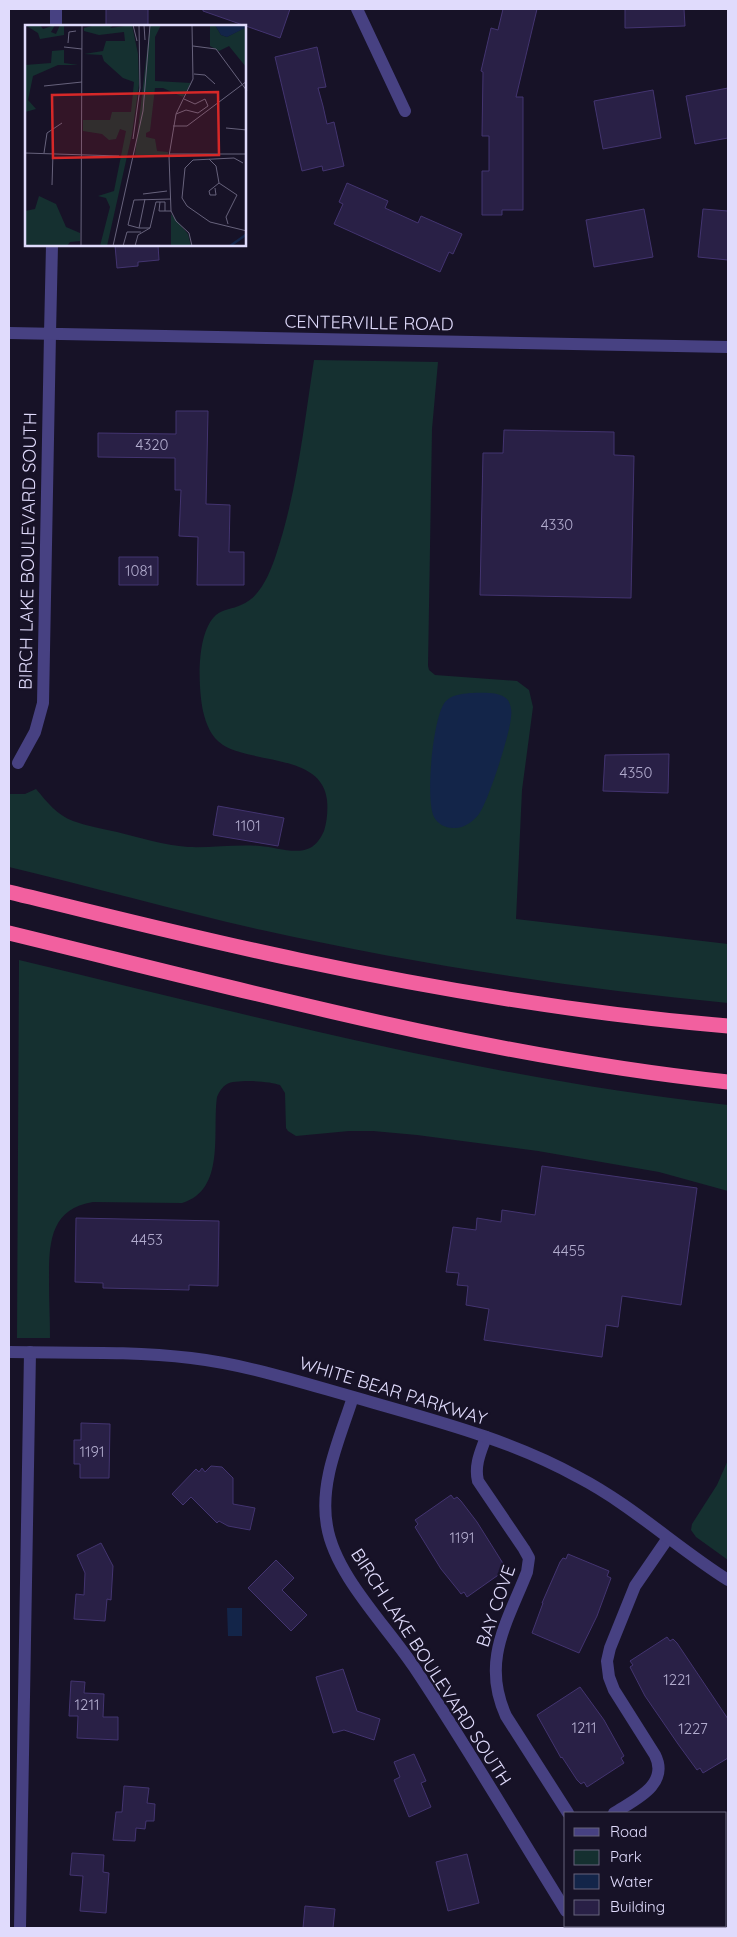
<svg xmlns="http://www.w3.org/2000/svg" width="737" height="1937" font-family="Quicksand,sans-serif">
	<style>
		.green { fill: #153030 }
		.water { fill: #132549 }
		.building { fill: #292046; stroke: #433470 }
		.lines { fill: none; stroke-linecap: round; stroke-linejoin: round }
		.minor { stroke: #474182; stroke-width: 12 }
		.tertiary { stroke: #474182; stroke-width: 12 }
		.motorway { stroke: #f2609f; stroke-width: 15 }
		.labels { text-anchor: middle; stroke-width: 5; stroke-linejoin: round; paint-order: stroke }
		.number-label { font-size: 15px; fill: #b2acce }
		.street-label { font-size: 18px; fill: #e0dbfc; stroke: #171227 }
		.inset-river { fill: none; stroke: #132549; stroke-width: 2.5 }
		.inset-road { fill: none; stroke: #67627c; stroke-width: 1 }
		.view { fill: #d62828; fill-opacity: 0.15; stroke: #d62828; stroke-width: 2.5 }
		.inset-edge { fill: none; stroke: #e0dbfc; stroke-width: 2.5 }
	</style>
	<rect width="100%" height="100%" fill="#171227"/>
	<!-- green -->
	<path class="green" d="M 314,360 L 438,362 L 432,429 L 428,666 L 429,670 L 435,675 L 517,681 L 529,690 L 533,707 L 522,790 L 516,919 L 728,944 L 728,1003 C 571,988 416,964 262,930 C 177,911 93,887 9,867 L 9,794 L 25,794 L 36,789 C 47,802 57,815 73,821 C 87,826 103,829 117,832 C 140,838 164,845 188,847 C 212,848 236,844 260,846 C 275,847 296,855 310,848 C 316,845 321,838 324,831 C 327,822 328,810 327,800 C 322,754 254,764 223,745 C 211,737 206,724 203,711 C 198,686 196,633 216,615 C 223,609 233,609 241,605 C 260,598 270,573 276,555 C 297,492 304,425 314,360 Z
		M 19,960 C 254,1016 488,1079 728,1105 L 728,1191 L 659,1172 L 538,1151 L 417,1135 L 373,1131 L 349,1131 L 296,1136 L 288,1131 L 286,1128 L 285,1093 L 280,1085 C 271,1081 236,1079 227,1084 C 222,1087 219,1092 217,1097 C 212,1132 226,1190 182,1203 L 93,1202 C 48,1209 49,1247 49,1283 C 49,1302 50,1320 50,1338 L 17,1338 Z
		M 728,1460 L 728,1560 L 696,1537 L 691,1530 L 692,1524 L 717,1485 Z"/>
	<!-- water -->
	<path class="water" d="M 470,693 C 480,693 499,691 507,699 C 511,704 512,711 511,717 C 510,734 488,802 479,814 C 473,822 463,829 453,828 C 445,828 438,824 434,817 C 425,799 433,717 445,702 C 451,695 461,694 470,693 Z
		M 227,1608 L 242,1608 L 242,1636 L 228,1636 Z"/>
	<!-- building -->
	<path class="building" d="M 106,9 L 148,9 L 148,26 L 106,26 Z
		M 203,9 L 290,9 L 280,38 L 203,11 Z
		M 503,9 L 537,9 L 516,97 L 523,97 L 523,210 L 502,210 L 502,215 L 482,215 L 482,171 L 489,171 L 489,136 L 482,136 L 483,72 L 481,71 L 491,28 L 498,30 Z
		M 625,9 L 684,9 L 685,26 L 625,28 Z
		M 317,47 L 326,87 L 318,88 L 323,106 L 327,124 L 334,122 L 344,166 L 323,171 L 322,166 L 302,171 L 275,57 Z
		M 728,88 L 728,138 L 695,144 L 686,96 Z
		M 653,90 L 661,138 L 603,149 L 594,101 Z
		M 347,183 L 388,201 L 385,208 L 418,223 L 421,216 L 462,234 L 453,254 L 449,252 L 440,272 L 334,224 L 343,204 L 339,202 Z
		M 644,209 L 653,257 L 594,267 L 586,220 Z
		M 703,209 L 728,211 L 728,260 L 698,257 Z
		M 115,245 L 158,245 L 159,260 L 138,262 L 138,266 L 117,268 Z
		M 176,411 L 208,411 L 206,504 L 230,505 L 229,552 L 244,552 L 244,585 L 197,585 L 198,537 L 179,536 L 181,490 L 175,490 L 175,458 L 98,457 L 98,433 L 176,434 Z
		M 504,430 L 614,432 L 614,455 L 634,456 L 631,598 L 480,595 L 483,453 L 503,453 Z
		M 119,557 L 158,557 L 158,585 L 119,585 Z
		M 669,754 L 668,793 L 603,791 L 605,755 Z
		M 218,806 L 284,818 L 278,846 L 213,835 Z
		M 542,1166 L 697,1188 L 681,1305 L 622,1296 L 618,1327 L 606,1325 L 602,1357 L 484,1340 L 489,1309 L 466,1305 L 468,1286 L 457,1285 L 459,1273 L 446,1272 L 453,1227 L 476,1230 L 477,1218 L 501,1222 L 502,1210 L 535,1215 Z
		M 76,1218 L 219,1221 L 218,1286 L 189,1285 L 189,1290 L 103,1288 L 103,1283 L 75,1282 Z
		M 81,1423 L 110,1424 L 109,1478 L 80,1478 L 80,1464 L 74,1464 L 74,1440 L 81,1440 Z
		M 211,1466 L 222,1467 L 233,1478 L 233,1504 L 255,1508 L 250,1530 L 228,1526 L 219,1521 L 217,1523 L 191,1497 L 183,1505 L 172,1494 L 196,1469 L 199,1472 L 202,1468 L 205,1472 Z
		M 451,1495 L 454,1499 L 457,1497 L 461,1501 L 477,1522 L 504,1565 L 501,1567 L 504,1571 L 467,1597 L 464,1592 L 461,1594 L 458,1590 L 441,1569 L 415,1527 L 418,1524 L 415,1520 Z
		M 101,1543 L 113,1566 L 111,1600 L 107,1599 L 105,1621 L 74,1619 L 76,1594 L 84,1595 L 85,1573 L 77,1555 Z
		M 568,1554 L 609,1571 L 607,1576 L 611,1578 L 597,1616 L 579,1653 L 532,1633 L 543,1603 L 542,1603 L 560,1562 L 563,1558 L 566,1559 Z
		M 276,1560 L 294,1578 L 282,1590 L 307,1615 L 291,1631 L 248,1588 Z
		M 667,1637 L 670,1641 L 673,1639 L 677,1643 L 728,1719 L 728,1758 L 703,1773 L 700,1768 L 697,1770 L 678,1744 L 645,1696 L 630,1667 L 633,1665 L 630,1661 Z
		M 343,1669 L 357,1711 L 380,1719 L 374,1740 L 344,1730 L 333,1733 L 316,1677 Z
		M 71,1681 L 85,1682 L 84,1693 L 104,1694 L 103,1717 L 118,1717 L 118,1740 L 77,1738 L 78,1716 L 69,1716 Z
		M 580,1687 L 604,1720 L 624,1756 L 621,1758 L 624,1763 L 587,1787 L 584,1782 L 581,1784 L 577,1780 L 562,1757 L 561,1758 L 537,1715 Z
		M 414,1754 L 426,1781 L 421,1783 L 431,1807 L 409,1817 L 394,1780 L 400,1777 L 394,1762 Z
		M 124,1786 L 149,1788 L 147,1803 L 155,1804 L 154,1821 L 146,1821 L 145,1829 L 136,1828 L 135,1841 L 113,1840 L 116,1812 L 122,1812 Z
		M 72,1853 L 104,1855 L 103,1872 L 109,1873 L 106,1913 L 80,1911 L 83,1876 L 70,1875 Z
		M 467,1854 L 479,1903 L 448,1911 L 436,1862 Z
		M 305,1906 L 335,1909 L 333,1928 L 303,1928 Z"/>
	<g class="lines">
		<!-- minor -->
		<path class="minor" d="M 357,9 L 405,111
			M 18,763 L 35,732 L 43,703 L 50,334
			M 486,1437 C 481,1451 474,1465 478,1481 L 524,1549 L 529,1558 L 527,1572 C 507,1623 481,1661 506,1716 L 568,1813
			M 614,1813 C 634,1800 670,1785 655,1755 L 614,1690 L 609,1677 L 607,1661 L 610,1648 L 635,1586 L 668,1538
			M 20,1928 L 30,1352"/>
		<!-- tertiary -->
		<path class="tertiary" d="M 56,26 L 56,9
			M 9,333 L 728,347
			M 50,334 L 52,245
			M 9,1352 C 69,1353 131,1351 191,1358 C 250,1365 306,1384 364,1400 C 437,1421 511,1440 578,1477 C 632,1505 677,1548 728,1580
			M 353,1397 C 340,1438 319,1482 327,1526 C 335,1575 386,1625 414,1667 C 467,1746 515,1829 566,1911
			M 575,1926 L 577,1928"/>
		<!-- motorway -->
		<path class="motorway" d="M 9,892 C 105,915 202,940 299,960 C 440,990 584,1014 728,1026
			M 9,933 C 247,991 484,1056 728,1082"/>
	</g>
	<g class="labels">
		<!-- number labels -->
		<g class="number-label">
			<text x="152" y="450">4320</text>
			<text x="557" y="530">4330</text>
			<text x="139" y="576">1081</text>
			<text x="636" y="778">4350</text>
			<text x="248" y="831">1101</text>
			<text x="147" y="1245">4453</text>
			<text x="569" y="1256">4455</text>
			<text x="92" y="1457">1191</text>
			<text x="462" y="1543">1191</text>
			<text x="677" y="1685">1221</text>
			<text x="87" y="1710">1211</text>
			<text x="584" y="1733">1211</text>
			<text x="693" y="1734">1227</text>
		</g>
		<!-- street labels -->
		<g class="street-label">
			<text transform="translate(369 323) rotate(1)" y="6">CENTERVILLE ROAD</text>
			<text transform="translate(28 551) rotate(-89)" y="6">BIRCH LAKE BOULEVARD SOUTH</text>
			<text transform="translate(393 1391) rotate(17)" y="6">WHITE BEAR PARKWAY</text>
			<text transform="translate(496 1606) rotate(-71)" y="6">BAY COVE</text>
			<text transform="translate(431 1667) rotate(57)" y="6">BIRCH LAKE BOULEVARD SOUTH</text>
		</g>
	</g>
	<!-- overview -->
	<g transform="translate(25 25)">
		<rect width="221" height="221" fill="#171227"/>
		<path d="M 0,0 L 15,0 L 18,4 L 30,0 L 26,7 L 31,9 L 35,0 L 39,0 L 39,10 L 15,14 L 13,8 ZM 71,0 L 89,0 L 85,3 L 107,0 L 113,29 L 114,59 L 107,109 L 82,221 L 75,221 L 85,182 L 81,173 L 73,171 L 89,166 L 101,106 L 95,104 L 91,114 L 84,115 L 77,109 L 58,106 L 58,95 L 85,95 L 87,87 L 106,87 L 109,57 L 98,53 L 79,36 L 77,30 L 59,29 L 78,26 L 81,16 L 100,16 L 99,7 L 74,10 L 59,6 L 59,3 ZM 125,0 L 136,0 L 130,12 L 130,56 L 166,58 L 158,72 L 138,63 L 130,63 L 125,106 L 121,108 L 121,112 L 130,114 L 132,126 L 143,127 L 143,130 L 110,130 ZM 185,0 L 190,0 L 196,10 L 202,12 L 221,2 L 221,42 L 204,21 L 194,26 L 185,21 ZM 39,25 L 39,38 L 53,40 L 33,40 L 8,51 L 3,75 L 11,84 L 0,87 L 0,40 L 26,38 L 27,26 ZM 14,171 L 31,179 L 41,202 L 55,208 L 55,216 L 45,217 L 42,221 L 0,221 L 0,186 L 10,184 ZM 146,189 L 163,209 L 166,221 L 146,221 Z" fill="#153030"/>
		<path d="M 190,0 L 221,0 L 222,2 L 202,12 L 196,10 Z" fill="#132549"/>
		<path class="inset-river" d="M 205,221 L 222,209"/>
		<path class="inset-road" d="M 108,0 L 112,16M 119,0 L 120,15M 43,18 L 44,7 L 51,6M 168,21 L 191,24 L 222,66M 39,22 L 57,24M 169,49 L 180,50 L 190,59M 19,61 L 57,57M 151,89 L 161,85 L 173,88 L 183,81 L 180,74 L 170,79 L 159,74M 148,101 L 162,101 L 222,56M 201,103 L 222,105M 108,114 L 115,63 L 114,0M 0,128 L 94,131M 19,128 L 22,108 L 37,98M 144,129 L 222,129M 184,134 L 191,141 L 194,158 L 212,170 L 201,192 L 203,199M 218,138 L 209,133 L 168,135 L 160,143 L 157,173 L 162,181 L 185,197 L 222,206M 27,160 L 28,128M 190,163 L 191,170 L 185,170 L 184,166 L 194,158M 118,169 L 142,166M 120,174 L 114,203 L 125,203M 135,177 L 134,186 L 140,186M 114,203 L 103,200 L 109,175 L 146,174M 56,221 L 57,0M 88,221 L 118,86 L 125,0M 98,221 L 102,207 L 116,207M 110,221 L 113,210 L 125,203 L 131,177 L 140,177 L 140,186 L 146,186M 167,221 L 164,208 L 151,196 L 146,186 L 144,131 L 151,89 L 168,54 L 167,0"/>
		<path class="view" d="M 193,67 L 194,130 L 28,133 L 27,70 Z"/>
		<rect width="221" height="221" class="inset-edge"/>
	</g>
	<!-- border -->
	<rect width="737" height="1937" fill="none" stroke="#e0dbfc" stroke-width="20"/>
	<!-- legend -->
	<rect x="564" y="1812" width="162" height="115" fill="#171227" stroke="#67627c"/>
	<rect x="574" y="1828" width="25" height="8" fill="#474182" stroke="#67627c"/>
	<text x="610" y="1837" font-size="15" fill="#e0dbfc">Road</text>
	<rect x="574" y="1850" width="25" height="15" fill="#153030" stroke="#67627c"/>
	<text x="610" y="1862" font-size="15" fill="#e0dbfc">Park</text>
	<rect x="574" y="1874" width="25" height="15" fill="#132549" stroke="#67627c"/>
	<text x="610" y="1887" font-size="15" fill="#e0dbfc">Water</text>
	<rect x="574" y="1900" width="25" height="15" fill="#292046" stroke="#67627c"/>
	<text x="610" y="1912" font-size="15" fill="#e0dbfc">Building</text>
</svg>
